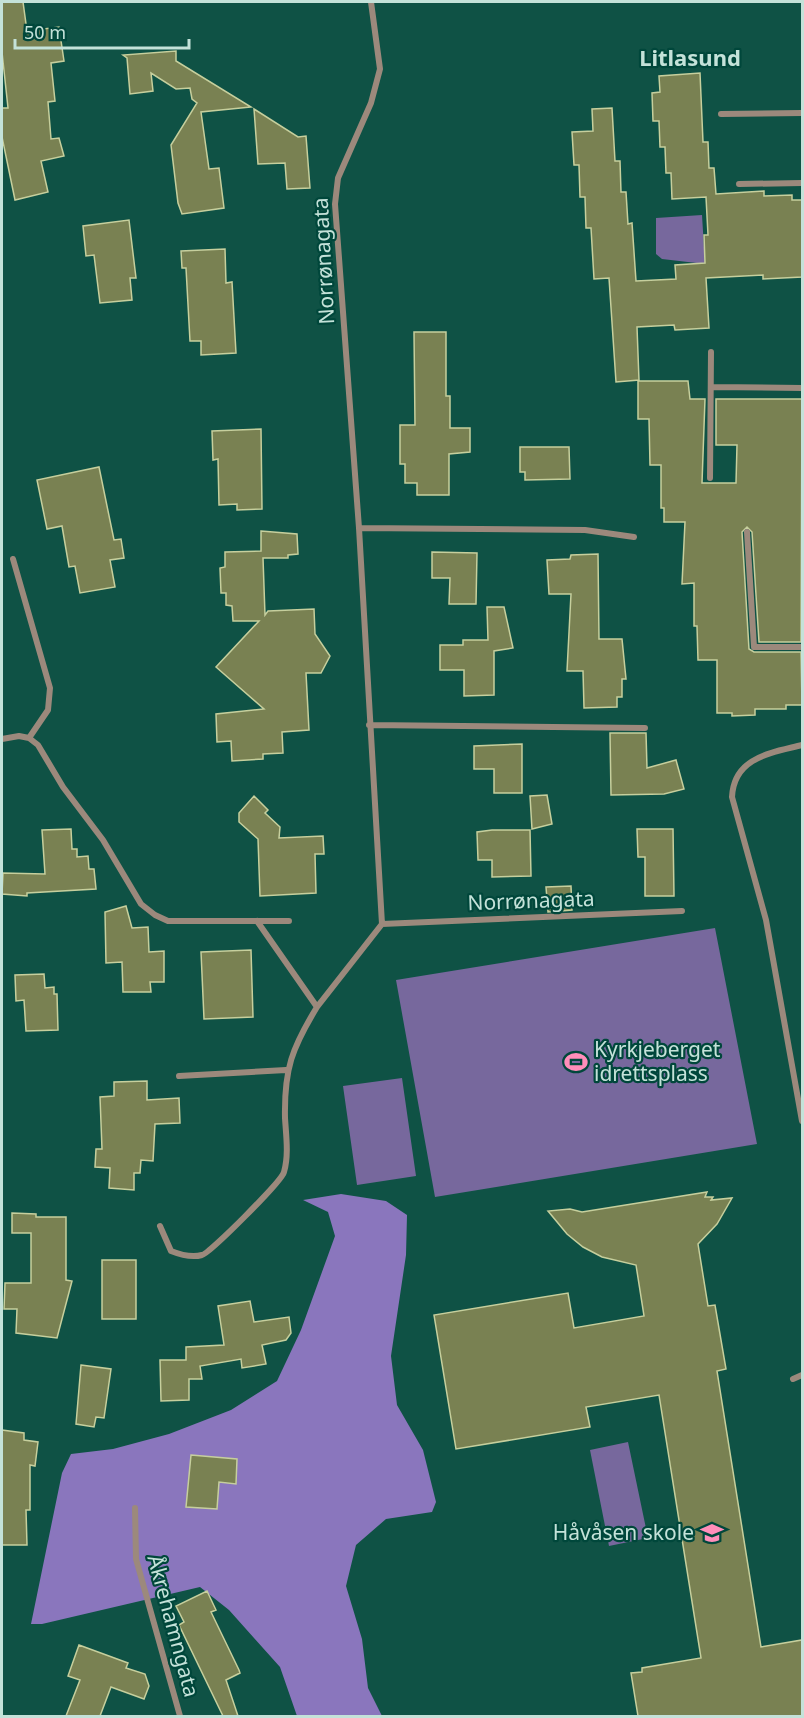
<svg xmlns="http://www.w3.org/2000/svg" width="804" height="1718" font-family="'Noto Sans',sans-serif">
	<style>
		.green { fill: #77689d }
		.forest { fill: #8a76bd }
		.building { fill: #798152; stroke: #c6cf9d; stroke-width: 1.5 }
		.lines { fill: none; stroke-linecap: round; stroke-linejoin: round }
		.minor { stroke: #9c897c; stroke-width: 6 }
		.labels { text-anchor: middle; stroke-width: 4.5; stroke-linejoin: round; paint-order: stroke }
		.street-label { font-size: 21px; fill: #c4e2d9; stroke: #00473b }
		.poi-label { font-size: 21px; fill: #c4e2d9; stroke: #00473b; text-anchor: start }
		.neighbourhood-label { font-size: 22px; font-weight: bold; fill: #c4e2d9; stroke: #00473b }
	</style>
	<rect width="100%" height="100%" fill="#0f5245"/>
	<!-- green -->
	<path class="green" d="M 702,215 L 705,264 L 662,259 L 656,254 L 656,218 Z
		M 715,928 L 757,1144 L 435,1197 L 396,980 Z
		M 402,1078 L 416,1176 L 357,1185 L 343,1086 Z
		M 628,1442 L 648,1538 L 609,1546 L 590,1450 Z"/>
	<!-- forest -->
	<path class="forest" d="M 341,1194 L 386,1201 L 407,1215 L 406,1255 L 391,1356 L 397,1405 L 423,1450 L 436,1502 L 432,1512 L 386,1519 L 356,1545 L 346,1586 L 362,1639 L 368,1688 L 382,1716 L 297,1716 L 280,1667 L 229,1610 L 200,1587 L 42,1624 L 31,1624 L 62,1473 L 71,1454 L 113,1449 L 169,1434 L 231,1410 L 277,1381 L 301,1330 L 335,1236 L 328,1212 L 303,1200 Z"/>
	<!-- building -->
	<path class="building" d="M 2,2 L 23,2 L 27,31 L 59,27 L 64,61 L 51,63 L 55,101 L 48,102 L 51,139 L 59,138 L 64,156 L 41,161 L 48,192 L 15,200 L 2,137 L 2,108 L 8,108 L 2,52 Z
		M 176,51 L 176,61 L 251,107 L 201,112 L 209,169 L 219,168 L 224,208 L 182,214 L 178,203 L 171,145 L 197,103 L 192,99 L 190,88 L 176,89 L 151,73 L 153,91 L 130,94 L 127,58 L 123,55 Z
		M 700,73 L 703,142 L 708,142 L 709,168 L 714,168 L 716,194 L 764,191 L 764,196 L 792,195 L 792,200 L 802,200 L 802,277 L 763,279 L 763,275 L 706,278 L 709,328 L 675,330 L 674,325 L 637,327 L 639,380 L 616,382 L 609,278 L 594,279 L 591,228 L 586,228 L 585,197 L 580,197 L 579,165 L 574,165 L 572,132 L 593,131 L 592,109 L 612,108 L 615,161 L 620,161 L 621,192 L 626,192 L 628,224 L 632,223 L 636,281 L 676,279 L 675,265 L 705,263 L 704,235 L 708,235 L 706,197 L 672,199 L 671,173 L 666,173 L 665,147 L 660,147 L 659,121 L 653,121 L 652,93 L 660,92 L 659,76 Z
		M 254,109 L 298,137 L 306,136 L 310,188 L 287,189 L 285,163 L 258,164 Z
		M 129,220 L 136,278 L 130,278 L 132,300 L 100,303 L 94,255 L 86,256 L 83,226 Z
		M 225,249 L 226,283 L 232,282 L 236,353 L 201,355 L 201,341 L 190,341 L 186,268 L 182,268 L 181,251 Z
		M 414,332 L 446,332 L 446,396 L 450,396 L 450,428 L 470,428 L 470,452 L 449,454 L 449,495 L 417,495 L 417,483 L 405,483 L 405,464 L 400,464 L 400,425 L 415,425 Z
		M 638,381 L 688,381 L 690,399 L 705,399 L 702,483 L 736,483 L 737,445 L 716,445 L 716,399 L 802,399 L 801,642 L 759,642 L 752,532 L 747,527 L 742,532 L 749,649 L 754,652 L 801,652 L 802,705 L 786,705 L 786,709 L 755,709 L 755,715 L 732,716 L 732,713 L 717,713 L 717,660 L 698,660 L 697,626 L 694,626 L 694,583 L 682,584 L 685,522 L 664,522 L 664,508 L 661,508 L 661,465 L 650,465 L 649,419 L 638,419 Z
		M 261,429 L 262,509 L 237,510 L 237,504 L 219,505 L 218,459 L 213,460 L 212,431 Z
		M 520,447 L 569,447 L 570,479 L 525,480 L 525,472 L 520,472 Z
		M 99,467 L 114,540 L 121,539 L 124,558 L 110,560 L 115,587 L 80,593 L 75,566 L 69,567 L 62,526 L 47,529 L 37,480 Z
		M 261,531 L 297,534 L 298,554 L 288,555 L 288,558 L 263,558 L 265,615 L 268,611 L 314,609 L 315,634 L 330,656 L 321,673 L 306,673 L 309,730 L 282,732 L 283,753 L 263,754 L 263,759 L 232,761 L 231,741 L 217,742 L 216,714 L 264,709 L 216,667 L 259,621 L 233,621 L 232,606 L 226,605 L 226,593 L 221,593 L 220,568 L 225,567 L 225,552 L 261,551 Z
		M 432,552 L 477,553 L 476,604 L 449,604 L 450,578 L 432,578 Z
		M 598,554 L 599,639 L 622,639 L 626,679 L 622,679 L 622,697 L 617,697 L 617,707 L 584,708 L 583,671 L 567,671 L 571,594 L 549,594 L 547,560 L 570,559 L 571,555 Z
		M 487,607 L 504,607 L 513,648 L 494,651 L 494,695 L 464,696 L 464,670 L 440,670 L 440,645 L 463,645 L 463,640 L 488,640 Z
		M 610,733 L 646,733 L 647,768 L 676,760 L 684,789 L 664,794 L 611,795 Z
		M 522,744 L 522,793 L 494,793 L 494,769 L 474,769 L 474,746 Z
		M 547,795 L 552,824 L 532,829 L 530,796 Z
		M 254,796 L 268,810 L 265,813 L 280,827 L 279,838 L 323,836 L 324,854 L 315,854 L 316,893 L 260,896 L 258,839 L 239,822 L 239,813 Z
		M 71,829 L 72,849 L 77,849 L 77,857 L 88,856 L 89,869 L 94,869 L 96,889 L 27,893 L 27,896 L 2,894 L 3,873 L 45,874 L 42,830 Z
		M 637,829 L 673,829 L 674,896 L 645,896 L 645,857 L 638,857 Z
		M 492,830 L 530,830 L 531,876 L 492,877 L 492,860 L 478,860 L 477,832 Z
		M 571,886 L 572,910 L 548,912 L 546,887 Z
		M 126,906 L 132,928 L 148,927 L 149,952 L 164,951 L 164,982 L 150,982 L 151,992 L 123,992 L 122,962 L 106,963 L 105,912 Z
		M 251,950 L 253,1017 L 204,1019 L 201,952 Z
		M 44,974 L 45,988 L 54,987 L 54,994 L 57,994 L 58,1030 L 26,1031 L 24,1000 L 16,1001 L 15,975 Z
		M 147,1081 L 147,1100 L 179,1098 L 180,1123 L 155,1124 L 153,1161 L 141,1160 L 140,1173 L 134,1173 L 134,1190 L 109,1188 L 110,1168 L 95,1167 L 96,1149 L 102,1149 L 100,1097 L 114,1096 L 114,1082 Z
		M 707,1192 L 705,1197 L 713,1197 L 711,1200 L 732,1198 L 717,1224 L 698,1244 L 708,1306 L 715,1305 L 726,1369 L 717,1371 L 761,1647 L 802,1640 L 802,1716 L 638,1716 L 631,1673 L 642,1672 L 642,1668 L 701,1658 L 659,1395 L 586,1407 L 590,1427 L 456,1449 L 434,1315 L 568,1293 L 574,1328 L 644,1316 L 636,1265 L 602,1257 L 583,1247 L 567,1234 L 548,1211 L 570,1209 L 582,1212 Z
		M 12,1213 L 36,1214 L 36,1217 L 66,1217 L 66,1280 L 72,1281 L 57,1338 L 16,1333 L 17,1309 L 4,1309 L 5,1283 L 31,1283 L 31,1233 L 12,1233 Z
		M 102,1260 L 136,1260 L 136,1319 L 102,1319 Z
		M 250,1301 L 254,1322 L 289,1317 L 291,1333 L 286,1340 L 262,1345 L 266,1364 L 242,1368 L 241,1359 L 200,1366 L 202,1379 L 189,1379 L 189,1400 L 161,1401 L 160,1360 L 186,1360 L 186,1347 L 224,1345 L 218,1306 Z
		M 81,1365 L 111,1369 L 104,1418 L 96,1417 L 94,1427 L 76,1424 Z
		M 2,1430 L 24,1433 L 24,1440 L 38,1442 L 35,1466 L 30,1465 L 30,1510 L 26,1510 L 27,1545 L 2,1545 Z
		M 191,1455 L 237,1459 L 236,1484 L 219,1482 L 217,1509 L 186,1507 Z
		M 207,1591 L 216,1610 L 211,1612 L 239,1670 L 240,1673 L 226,1680 L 238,1716 L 223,1716 L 179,1625 L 184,1622 L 176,1606 Z
		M 79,1645 L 128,1663 L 126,1668 L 145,1674 L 149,1686 L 144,1699 L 111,1687 L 100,1716 L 66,1716 L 80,1680 L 68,1676 Z"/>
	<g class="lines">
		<!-- minor -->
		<path class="minor" d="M 371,2 L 380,69 L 371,103 L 338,178 L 335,204 L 359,528 L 382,924
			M 721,114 L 802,113
			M 739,184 L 802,183
			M 711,387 L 802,388
			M 710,478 L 711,352
			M 359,528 L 585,530 L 634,537
			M 747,532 L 754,647 L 802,647
			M 13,559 L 50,688 L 48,710 L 29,738
			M 369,725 L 645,728
			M 2,739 L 19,736 L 29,738 L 38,745 L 63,787 L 103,840 L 141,904 L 155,915 L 168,921 L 289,921
			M 802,745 C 771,753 734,757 732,797 L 766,920 L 802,1121
			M 257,921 L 317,1007 L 382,924 L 682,911
			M 179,1076 L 286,1070
			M 160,1226 L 171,1251 C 181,1255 191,1258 202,1255 C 209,1254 282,1181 284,1172 C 289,1155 286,1135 285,1118 C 284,1069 292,1048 317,1007
			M 793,1379 L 802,1375
			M 135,1508 L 136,1559 L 180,1716"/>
	</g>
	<!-- icons -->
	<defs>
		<g id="stadium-bare" transform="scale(1.8)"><path d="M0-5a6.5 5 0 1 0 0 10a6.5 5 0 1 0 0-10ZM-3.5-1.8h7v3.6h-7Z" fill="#ff8eba" stroke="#00473b" stroke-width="2.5" paint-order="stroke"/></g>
		<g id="school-bare" transform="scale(1.8)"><path d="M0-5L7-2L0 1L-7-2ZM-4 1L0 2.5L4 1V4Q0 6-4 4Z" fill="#ff8eba" stroke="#00473b" stroke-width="2.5" paint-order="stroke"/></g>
	</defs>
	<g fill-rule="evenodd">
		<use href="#stadium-bare" x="576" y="1062"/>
		<use href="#school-bare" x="712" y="1533"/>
	</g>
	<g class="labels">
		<!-- street labels -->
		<g class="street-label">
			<text transform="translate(324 261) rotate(-93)" y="7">Norrønagata</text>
			<text transform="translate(531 901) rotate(-2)" y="7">Norrønagata</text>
			<text transform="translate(173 1626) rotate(75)" y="7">Åkrehamngata</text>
		</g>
		<!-- poi labels -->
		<g class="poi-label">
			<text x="594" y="1057">Kyrkjeberget<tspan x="594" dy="24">idrettsplass</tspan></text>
			<text x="694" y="1540" text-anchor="end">Håvåsen skole</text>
		</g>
		<!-- neighbourhood labels -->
		<g class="neighbourhood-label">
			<text x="690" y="66">Litlasund</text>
		</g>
	</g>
	<!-- border -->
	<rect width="804" height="1718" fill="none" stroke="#c4e2d9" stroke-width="6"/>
	<!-- scale -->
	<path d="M15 39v9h174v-9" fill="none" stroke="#c4e2d9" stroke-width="3"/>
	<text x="24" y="39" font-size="18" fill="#c4e2d9" stroke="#00473b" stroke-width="4.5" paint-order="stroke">50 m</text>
</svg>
